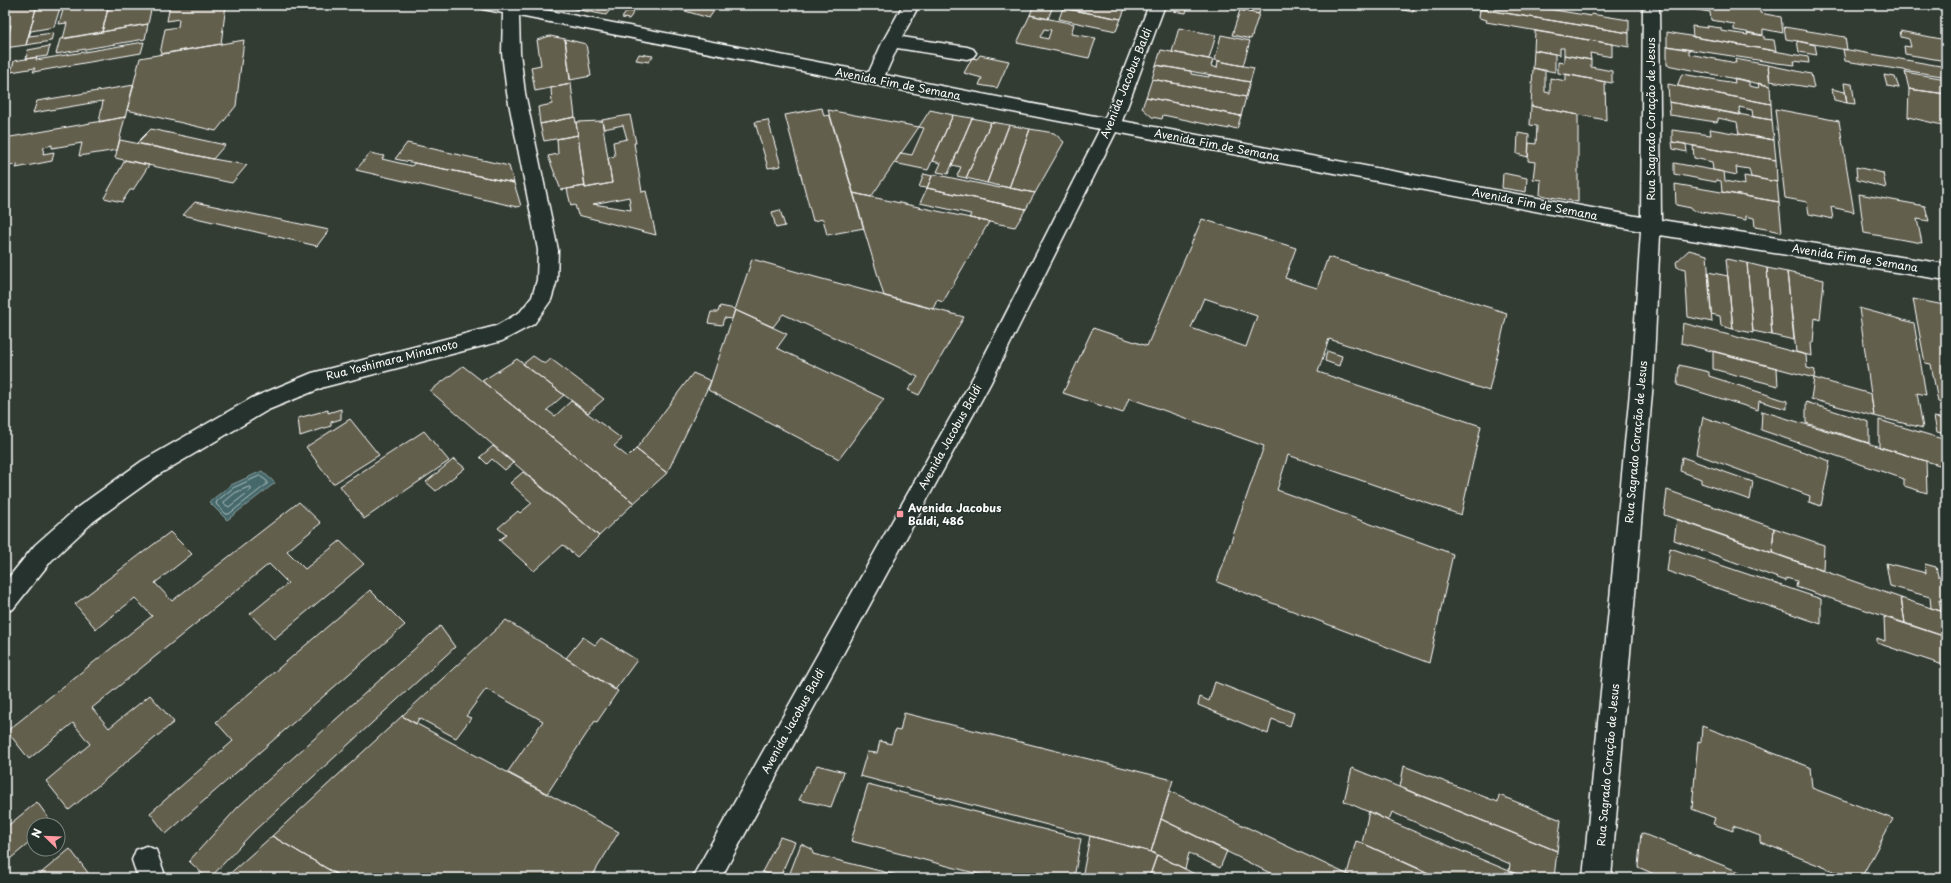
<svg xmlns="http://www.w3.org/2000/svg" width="1951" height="883" font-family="'Playpen Sans',sans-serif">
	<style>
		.water { fill: #44686a; stroke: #8fa4a6 }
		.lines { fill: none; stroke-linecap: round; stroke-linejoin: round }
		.shore { stroke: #b4c3c3; stroke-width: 1 }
		.building { fill: #645f4d; stroke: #fff; fill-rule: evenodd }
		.minor-casing { stroke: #fff; stroke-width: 3 }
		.minor { fill: #26332d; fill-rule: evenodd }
		.poi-dot { fill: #ff9aa2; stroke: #26332d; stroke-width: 1.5 }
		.labels { text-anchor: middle; stroke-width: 3; stroke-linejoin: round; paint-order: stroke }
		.street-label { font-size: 11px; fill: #fff; stroke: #26332d }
		.poi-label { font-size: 11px; font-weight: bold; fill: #fff; stroke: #26332d; text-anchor: start }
	</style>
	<rect width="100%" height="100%" fill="#323c33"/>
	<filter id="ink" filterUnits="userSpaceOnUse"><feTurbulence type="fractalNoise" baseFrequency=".025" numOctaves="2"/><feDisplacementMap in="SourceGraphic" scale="8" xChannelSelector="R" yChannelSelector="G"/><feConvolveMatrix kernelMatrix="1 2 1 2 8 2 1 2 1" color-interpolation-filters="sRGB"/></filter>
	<g filter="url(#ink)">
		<!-- water -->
		<path class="water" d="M 262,471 L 275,483 L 227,520 L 209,502 L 231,485 Z"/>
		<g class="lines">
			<!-- shore -->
			<path class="shore" d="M 260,476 L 267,481 L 267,484 L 229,514 L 226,514 L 216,504 L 217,501 L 233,488 Z
				M 249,487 L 251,487 L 251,490 L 229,507 L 224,504 L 224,502 L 235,493 Z"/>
		</g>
		<!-- building -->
		<path class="building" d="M 10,5 L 37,5 L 26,45 L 5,48 L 5,40 L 7,40 L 11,25 L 5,26 Z
			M 37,5 L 61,5 L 54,27 L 31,31 L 29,36 L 53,33 L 51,41 L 26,45 Z
			M 61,5 L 109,5 L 102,32 L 63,39 L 67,23 L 59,24 L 63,10 L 59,10 Z
			M 109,5 L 152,5 L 148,24 L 102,32 Z
			M 170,5 L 226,5 L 221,44 L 160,54 L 165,29 L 178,27 L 179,19 L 167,21 Z
			M 574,5 L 584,5 L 580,10 L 571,8 Z
			M 584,5 L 614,5 L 606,15 L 580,10 Z
			M 718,5 L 709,18 L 675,8 L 673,11 L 653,6 Z
			M 1034,5 L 1053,6 L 1048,19 L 1030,15 Z
			M 1045,5 L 1120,5 L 1126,6 L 1121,19 Z
			M 1175,5 L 1188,5 L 1186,13 L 1173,11 Z
			M 1213,5 L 1261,5 L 1259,14 Z
			M 1373,5 L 1400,5 L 1399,9 Z
			M 1400,5 L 1414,5 L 1413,12 L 1399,9 Z
			M 1480,5 L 1524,5 L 1591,16 L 1591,14 L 1629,20 L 1629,33 L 1480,9 Z
			M 1666,5 L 1746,5 L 1760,7 L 1760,13 L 1781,17 L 1783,33 L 1763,29 L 1763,35 L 1734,30 L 1734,24 L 1711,20 L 1710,12 Z
			M 1063,8 L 1121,19 L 1116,31 L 1059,19 Z
			M 1480,9 L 1629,33 L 1629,47 L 1486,22 L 1487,20 L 1479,18 Z
			M 1240,10 L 1259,14 L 1251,39 L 1232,35 Z
			M 627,11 L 634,12 L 629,19 L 622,18 Z
			M 1030,15 L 1074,24 L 1071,34 L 1096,38 L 1089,58 L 1017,43 ZM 1044,29 L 1051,30 L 1048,39 L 1040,37 Z
			M 148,24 L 145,39 L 56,54 L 60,39 Z
			M 1692,26 L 1708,28 L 1707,26 L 1721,28 L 1721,31 L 1748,35 L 1747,33 L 1764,36 L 1764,39 L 1774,40 L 1776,51 L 1693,37 Z
			M 1784,27 L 1845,37 L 1847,50 L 1786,39 Z
			M 1179,28 L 1216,35 L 1209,59 L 1172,52 Z
			M 1535,31 L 1612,44 L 1612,57 L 1590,53 L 1591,60 L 1564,55 L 1564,48 L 1560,48 L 1560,55 L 1534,50 Z
			M 1900,31 L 1946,40 L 1946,61 L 1905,54 L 1904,46 L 1911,47 L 1909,39 L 1901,37 Z
			M 1667,32 L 1808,57 L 1809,63 L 1794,61 L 1795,65 L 1777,63 L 1667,46 Z
			M 1221,35 L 1250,41 L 1243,66 L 1215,60 Z
			M 550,36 L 565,39 L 571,84 L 535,91 L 531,67 L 541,65 L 537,40 Z
			M 565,39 L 586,44 L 591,76 L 570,80 Z
			M 244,40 L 236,106 L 216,131 L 127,110 L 140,58 Z
			M 1797,41 L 1815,45 L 1817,55 L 1799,52 Z
			M 144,42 L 141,53 L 33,72 L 35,68 L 11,72 L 14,61 L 37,57 L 36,60 Z
			M 50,46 L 47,56 L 26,59 L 28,50 Z
			M 1667,46 L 1689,50 L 1689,54 L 1736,63 L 1735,59 L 1768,65 L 1770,86 L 1667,65 Z
			M 1843,49 L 1946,67 L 1946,79 L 1943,79 L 1942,76 L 1845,61 Z
			M 1161,50 L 1213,60 L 1211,66 L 1217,68 L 1218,61 L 1254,68 L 1250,82 L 1156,65 Z
			M 1534,50 L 1555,54 L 1555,72 L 1533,68 Z
			M 639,54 L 653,56 L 649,62 L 636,60 Z
			M 980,55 L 1009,61 L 997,88 L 979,85 L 982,78 L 964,73 L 972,58 L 977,59 Z
			M 1564,55 L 1591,60 L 1591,67 L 1612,71 L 1612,83 L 1558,73 L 1558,62 L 1564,63 Z
			M 1156,65 L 1191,71 L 1191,74 L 1209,77 L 1209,75 L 1250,82 L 1246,97 L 1152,79 Z
			M 1768,65 L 1811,74 L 1814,88 L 1770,81 Z
			M 1533,68 L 1545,71 L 1545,92 L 1550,93 L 1550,78 L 1566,81 L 1566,74 L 1605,82 L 1606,120 L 1531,106 Z
			M 1905,72 L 1946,79 L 1946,83 L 1942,82 L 1946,94 L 1909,89 Z
			M 1682,74 L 1735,83 L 1734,78 L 1749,81 L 1749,86 L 1759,88 L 1758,83 L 1770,86 L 1771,104 L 1677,86 Z
			M 1884,75 L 1895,77 L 1899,88 L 1887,86 Z
			M 1152,79 L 1246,97 L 1241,116 L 1146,97 Z
			M 1844,83 L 1852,84 L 1855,104 L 1847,103 Z
			M 571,84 L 575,117 L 540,124 L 538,107 L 552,104 L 551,88 Z
			M 1668,84 L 1771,104 L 1772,120 L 1753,117 L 1752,110 L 1739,107 L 1740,115 L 1669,102 Z
			M 134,85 L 125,117 L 99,122 L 103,101 L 33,113 L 37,101 Z
			M 1832,89 L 1845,92 L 1847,103 L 1834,100 Z
			M 1909,89 L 1946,94 L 1946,126 L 1908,117 Z
			M 1146,97 L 1241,116 L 1237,129 L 1229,127 L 1229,129 L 1163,115 L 1162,119 L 1152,117 L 1142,108 Z
			M 1669,102 L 1772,120 L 1774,140 L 1739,134 L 1737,122 L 1718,118 L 1718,121 L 1716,122 L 1670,115 Z
			M 1531,106 L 1578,115 L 1578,202 L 1540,195 L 1541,180 L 1533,179 L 1535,162 L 1528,161 L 1529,143 L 1536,144 L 1537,126 L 1530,125 Z
			M 822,108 L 824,116 L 830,115 L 864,228 L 827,235 L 823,219 L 813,221 L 785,115 Z
			M 1775,109 L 1839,121 L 1854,212 L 1831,207 L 1833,219 L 1809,214 L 1807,202 L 1785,198 Z
			M 828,110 L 919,127 L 871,197 L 853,193 Z
			M 930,110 L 953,115 L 928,170 L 894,163 L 901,153 L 912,155 L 924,128 L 919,127 Z
			M 630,115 L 636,143 L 634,143 L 642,192 L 646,191 L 656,235 L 578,215 L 575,205 L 571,206 L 567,189 L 585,186 L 585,188 L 612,183 L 608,158 L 615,156 L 613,142 L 627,139 L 623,125 L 604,129 L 602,120 ZM 629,197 L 631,210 L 593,204 Z
			M 953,115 L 972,118 L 948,174 L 937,172 L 941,163 L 932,161 Z
			M 125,117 L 117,150 L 79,156 L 82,143 L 52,148 L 52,145 L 44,147 L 43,154 L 54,152 L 52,161 L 16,168 L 18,164 L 5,167 L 5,138 Z
			M 575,117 L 578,135 L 544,141 L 540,124 Z
			M 972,118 L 991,122 L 966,178 L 957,176 L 961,167 L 952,165 Z
			M 768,120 L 781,166 L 768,168 L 755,122 Z
			M 602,121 L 612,183 L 585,188 L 576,122 Z
			M 991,122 L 1009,125 L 987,183 L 966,178 Z
			M 1009,125 L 1030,129 L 1009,188 L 987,183 Z
			M 151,129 L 225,145 L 213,159 L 137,143 Z
			M 1030,129 L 1054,133 L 1064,142 L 1035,193 L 1009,188 Z
			M 1710,129 L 1774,140 L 1776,160 L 1672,142 L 1672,130 L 1711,135 Z
			M 1518,133 L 1529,135 L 1528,157 L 1517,154 Z
			M 578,135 L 585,186 L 561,190 L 548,156 L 558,154 L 557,139 Z
			M 120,140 L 213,159 L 247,165 L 232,183 L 115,158 Z
			M 1672,142 L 1686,144 L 1687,152 L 1673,149 Z
			M 407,143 L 509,166 L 514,183 L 395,159 Z
			M 1693,146 L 1776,160 L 1777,182 L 1751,177 L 1749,169 L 1736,167 L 1737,175 L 1713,170 L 1712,162 L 1694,158 Z
			M 370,153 L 384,156 L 382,159 L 412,166 L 414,163 L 514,183 L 521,206 L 517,207 L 356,170 Z
			M 125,160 L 149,165 L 133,190 L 130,190 L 122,202 L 104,198 Z
			M 1674,163 L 1724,172 L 1725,181 L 1745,185 L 1744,176 L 1777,182 L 1779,202 L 1722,192 L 1721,181 L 1716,180 L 1716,182 L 1674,174 Z
			M 1856,167 L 1883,173 L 1886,188 L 1857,180 Z
			M 1503,173 L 1527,178 L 1526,192 L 1502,188 Z
			M 924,174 L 932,176 L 927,188 L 919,187 Z
			M 933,174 L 1000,188 L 1001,186 L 1035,193 L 1026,209 L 927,188 Z
			M 1675,184 L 1779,202 L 1782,232 L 1755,227 L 1754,218 L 1746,216 L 1746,220 L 1691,210 L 1691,208 L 1676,205 Z
			M 927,188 L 1026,209 L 1015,227 L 969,218 L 971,214 L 920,203 Z
			M 853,193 L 989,222 L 943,302 L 937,300 L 933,309 L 884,296 Z
			M 1859,194 L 1925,206 L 1929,221 L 1917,219 L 1922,243 L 1864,233 Z
			M 195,202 L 329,230 L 317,246 L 183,215 Z
			M 780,210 L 785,226 L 776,228 L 772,212 Z
			M 1202,219 L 1296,248 L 1285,278 L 1317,288 L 1328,257 L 1507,313 L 1489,391 L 1329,339 L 1318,372 L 1481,426 L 1461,515 L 1288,455 L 1277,490 L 1453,554 L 1429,663 L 1217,582 L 1264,446 L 1129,398 L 1123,413 L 1063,393 L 1093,328 L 1147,346 ZM 1204,298 L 1257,316 L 1246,347 L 1191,328 Z
			M 1689,250 L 1707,255 L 1712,322 L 1688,317 L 1685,269 L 1677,267 L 1676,262 Z
			M 752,259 L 815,277 L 964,317 L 919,395 L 908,390 L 918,377 L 896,366 L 783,314 L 773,327 L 735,310 Z
			M 1726,259 L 1747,263 L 1753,333 L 1733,329 Z
			M 1747,263 L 1767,268 L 1772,335 L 1753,331 Z
			M 1767,268 L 1787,272 L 1794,340 L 1772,335 Z
			M 1708,272 L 1728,276 L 1733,329 L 1721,326 L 1720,316 L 1711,314 Z
			M 1787,272 L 1824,280 L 1820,320 L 1815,318 L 1813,343 L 1811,342 L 1812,356 L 1796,352 Z
			M 1913,299 L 1944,305 L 1946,314 L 1946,404 L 1938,402 L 1931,364 L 1925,363 Z
			M 720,306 L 735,309 L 732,319 L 724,318 L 722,325 L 708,323 L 711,312 L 718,312 Z
			M 1859,308 L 1914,323 L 1926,395 L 1917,393 L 1923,428 L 1874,416 Z
			M 735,310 L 787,334 L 777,348 L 884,399 L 839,459 L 708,390 Z
			M 1683,323 L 1806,355 L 1807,368 L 1815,370 L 1814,378 L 1681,343 Z
			M 1327,351 L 1342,356 L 1339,366 L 1325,361 Z
			M 1713,351 L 1777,368 L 1778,386 L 1713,369 Z
			M 533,356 L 545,364 L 551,359 L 604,399 L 588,413 L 523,364 Z
			M 517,359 L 564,395 L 547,410 L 555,416 L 571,401 L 622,439 L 614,446 L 628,457 L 636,449 L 667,473 L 634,503 L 482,381 Z
			M 1679,365 L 1709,372 L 1709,376 L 1787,401 L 1787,409 L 1759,401 L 1758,410 L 1677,385 Z
			M 463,366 L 482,381 L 634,503 L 599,536 L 430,391 Z
			M 693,373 L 711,381 L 667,473 L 636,449 Z
			M 1814,378 L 1871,394 L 1874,416 L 1811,399 Z
			M 1806,402 L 1869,422 L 1869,443 L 1806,423 Z
			M 341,409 L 341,419 L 331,422 L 331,426 L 300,436 L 298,418 L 328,410 L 328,413 Z
			M 1762,411 L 1926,461 L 1927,493 L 1904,486 L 1904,479 L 1761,430 Z
			M 1703,417 L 1830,461 L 1821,506 L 1809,502 L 1810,496 L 1696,454 Z
			M 1934,417 L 1946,419 L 1946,434 L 1937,432 Z
			M 350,419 L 379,455 L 333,484 L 306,447 Z
			M 1879,420 L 1946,440 L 1946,467 L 1879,447 Z
			M 424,431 L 449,461 L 364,519 L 340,486 Z
			M 493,446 L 513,463 L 505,470 L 492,459 L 487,464 L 480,457 Z
			M 1682,457 L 1753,482 L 1750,500 L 1701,483 L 1701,479 L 1680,471 Z
			M 454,459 L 465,468 L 436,491 L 426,482 Z
			M 523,472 L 599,536 L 577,557 L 563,545 L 534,571 L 499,540 L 506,535 L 498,528 L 518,511 L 520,513 L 532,503 L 510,483 Z
			M 1667,490 L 1774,528 L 1772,553 L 1664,515 Z
			M 299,502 L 321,523 L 287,551 L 305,569 L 340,541 L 364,564 L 274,639 L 250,614 L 288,583 L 269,564 L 92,708 L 109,728 L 150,695 L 174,722 L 69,810 L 46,781 L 90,744 L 73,723 L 29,759 L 7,731 L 152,616 L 135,598 L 96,629 L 75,604 L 170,532 L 192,554 L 155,583 L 172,601 Z
			M 1677,519 L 1901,598 L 1905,623 L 1796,587 L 1797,581 L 1786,578 L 1786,581 L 1674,540 Z
			M 1774,528 L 1824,545 L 1823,571 L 1772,553 Z
			M 1670,548 L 1821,599 L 1821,624 L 1667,571 Z
			M 1886,563 L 1926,573 L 1925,564 L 1936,567 L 1938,576 L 1946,578 L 1946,602 L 1939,600 L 1941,611 L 1931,608 L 1930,597 L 1890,586 Z
			M 370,590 L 405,625 L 166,834 L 150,813 L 233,741 L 216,722 Z
			M 1901,598 L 1946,613 L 1946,637 L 1905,623 Z
			M 1884,617 L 1946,637 L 1946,666 L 1877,643 L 1877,638 L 1885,641 Z
			M 506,620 L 618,691 L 597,722 L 595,721 L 547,794 L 507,773 L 543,721 L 486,689 L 466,716 L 471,718 L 456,738 L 419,718 L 416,724 L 402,716 Z
			M 440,626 L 455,647 L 254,831 L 210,878 L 207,878 L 189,861 L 238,807 Z
			M 583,637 L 595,645 L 601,638 L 637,660 L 615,690 L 566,658 Z
			M 1215,682 L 1294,713 L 1290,726 L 1272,719 L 1268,734 L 1198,705 L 1200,697 L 1209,701 Z
			M 904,713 L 1173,780 L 1151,852 L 860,776 L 867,752 L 877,753 L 880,741 L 891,744 L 895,730 L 900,731 Z
			M 402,716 L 619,832 L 591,878 L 343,878 L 272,836 Z
			M 1702,726 L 1810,767 L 1812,788 L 1893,819 L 1861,878 L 1851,878 L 1760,842 L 1760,836 L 1733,826 L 1733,831 L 1713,824 L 1715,818 L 1692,809 L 1698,741 L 1701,742 Z
			M 817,765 L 844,772 L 831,807 L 799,800 Z
			M 1404,766 L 1498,802 L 1499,795 L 1561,820 L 1557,851 L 1400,787 Z
			M 1352,768 L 1557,851 L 1554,878 L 1526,878 L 1509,871 L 1510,864 L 1392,812 L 1389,821 L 1344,801 Z
			M 868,784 L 1081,839 L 1074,878 L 994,878 L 851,841 Z
			M 1170,791 L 1176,794 L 1355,878 L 1280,878 L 1161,819 Z
			M 37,802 L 53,824 L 34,825 L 34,839 L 5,863 L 5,828 Z
			M 1369,811 L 1389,821 L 1526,878 L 1440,878 L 1362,843 Z
			M 1161,819 L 1227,851 L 1220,868 L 1189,853 L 1185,869 L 1151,852 Z
			M 1641,833 L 1755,878 L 1663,878 L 1638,867 Z
			M 272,836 L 343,878 L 225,878 Z
			M 1090,836 L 1155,853 L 1157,855 L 1149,878 L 1082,878 Z
			M 780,837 L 795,842 L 780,877 L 762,872 Z
			M 1356,841 L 1362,843 L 1438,878 L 1355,878 L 1347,874 Z
			M 801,844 L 812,849 L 813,854 L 908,878 L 788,878 Z
			M 70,849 L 92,878 L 35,878 Z
			M 1157,855 L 1185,869 L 1202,878 L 1149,878 Z"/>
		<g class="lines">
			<!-- minor casing -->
			<g class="minor-casing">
				<path id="minor" d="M 481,5 L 519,5 L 869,72 L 883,41 L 903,5 L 919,5 L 902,37 L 967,47 L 973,49 L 976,53 L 973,57 L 967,59 L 897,48 L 885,75 L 1105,118 L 1149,5 L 1165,5 L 1122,121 L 1641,217 L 1643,5 L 1659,5 L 1661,220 L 1946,264 L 1946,280 L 1660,235 L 1653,381 L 1611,878 L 1583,878 L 1631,381 L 1641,231 L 1116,132 L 990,384 L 721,878 L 692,878 L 976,372 L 1100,129 L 519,16 L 520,53 L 525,93 L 558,250 L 557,280 L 551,300 L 534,324 L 502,341 L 324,387 L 268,410 L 158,475 L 94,521 L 51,561 L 13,609 L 5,612 L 5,582 L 35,545 L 78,507 L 142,461 L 252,398 L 312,373 L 496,326 L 520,312 L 532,297 L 537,280 L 538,250 L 507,93 L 502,53 L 503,13 L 483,9 Z
					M 146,846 L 156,850 L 166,878 L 138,878 L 132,860 L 136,850 Z"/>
			</g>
			<!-- minor -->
			<use href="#minor" class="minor"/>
		</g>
	</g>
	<!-- markers -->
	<rect class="poi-dot" x="896" y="510" width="8" height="8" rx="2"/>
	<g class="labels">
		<!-- street labels -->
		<g class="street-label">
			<text transform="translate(1126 83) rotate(-68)" y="4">Avenida Jacobus Baldi</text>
			<text transform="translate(898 84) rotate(11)" y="4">Avenida Fim de Semana</text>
			<text transform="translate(1651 119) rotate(-90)" y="4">Rua Sagrado Coração de Jesus</text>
			<text transform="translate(1217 145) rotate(11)" y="4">Avenida Fim de Semana</text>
			<text transform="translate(1535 204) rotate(11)" y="4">Avenida Fim de Semana</text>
			<text transform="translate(1855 258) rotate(9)" y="4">Avenida Fim de Semana</text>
			<text transform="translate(392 360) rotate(-14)" y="4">Rua Yoshimara Minamoto</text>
			<text transform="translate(950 437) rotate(-61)" y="4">Avenida Jacobus Baldi</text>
			<text transform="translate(1636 442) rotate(-85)" y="4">Rua Sagrado Coração de Jesus</text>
			<text transform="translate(793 721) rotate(-61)" y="4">Avenida Jacobus Baldi</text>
			<text transform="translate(1608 765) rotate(-85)" y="4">Rua Sagrado Coração de Jesus</text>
		</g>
		<!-- poi labels -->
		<g class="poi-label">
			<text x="908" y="512">Avenida Jacobus<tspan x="908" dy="13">Baldi, 486</tspan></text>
		</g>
	</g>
	<!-- margin -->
	<rect width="1951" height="883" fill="none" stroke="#26332d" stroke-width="20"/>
	<rect x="10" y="10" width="1931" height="863" fill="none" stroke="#fff" stroke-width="1.5" filter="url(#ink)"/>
	<!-- north arrow -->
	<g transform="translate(46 837) rotate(293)"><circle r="19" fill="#26332d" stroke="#7d8581"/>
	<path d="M0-3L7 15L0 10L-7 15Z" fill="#ff9aa2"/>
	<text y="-6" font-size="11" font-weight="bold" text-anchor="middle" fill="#ffffff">N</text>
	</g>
</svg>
